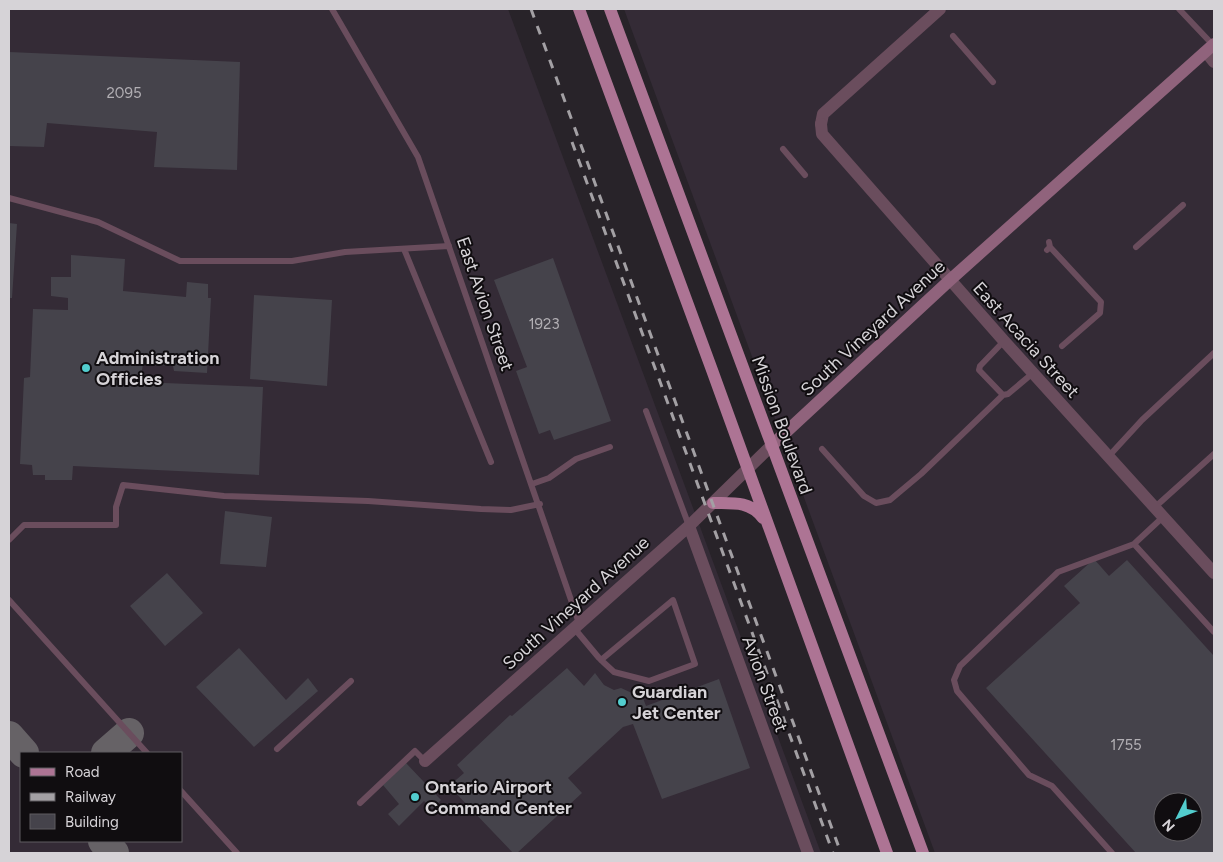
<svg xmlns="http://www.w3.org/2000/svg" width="1223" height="862" font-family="Figtree,sans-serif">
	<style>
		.built { fill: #342b36; fill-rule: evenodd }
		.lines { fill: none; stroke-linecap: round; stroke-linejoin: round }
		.taxiway { stroke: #666266; stroke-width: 30 }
		.building { fill: #45434b; fill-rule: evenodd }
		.service { stroke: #6a4d5d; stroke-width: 6 }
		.minor { stroke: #6a4d5d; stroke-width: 12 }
		.tertiary { stroke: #6a4d5d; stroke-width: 12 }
		.secondary { stroke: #90637c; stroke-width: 12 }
		.primary { stroke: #ad7494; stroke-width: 12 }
		.rail { stroke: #a3a0a4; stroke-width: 3; stroke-dasharray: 9 9; stroke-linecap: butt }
		.poi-dot { fill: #52cdce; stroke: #100d10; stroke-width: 2 }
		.labels { text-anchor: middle; stroke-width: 4; stroke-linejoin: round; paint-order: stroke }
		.number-label { font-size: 15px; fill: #b2afb4 }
		.street-label { font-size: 18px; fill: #d6d3d7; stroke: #100d10 }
		.poi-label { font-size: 18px; font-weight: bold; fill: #d6d3d7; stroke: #100d10; text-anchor: start }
	</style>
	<rect width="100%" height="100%" fill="#282329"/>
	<!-- built -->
	<path class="built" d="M 9,9 L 508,9 L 821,853 L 9,853 ZM 21,753 L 181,753 L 181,841 L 21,841 Z
		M 624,9 L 1214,9 L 1214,853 L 935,853 ZM 1163,802 L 1193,802 L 1193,832 L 1163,832 Z"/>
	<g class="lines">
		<!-- taxiway -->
		<path class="taxiway" d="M 9,736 L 24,753
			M 106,753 L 129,733
			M 103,841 L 114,853"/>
	</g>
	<!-- building -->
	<path class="building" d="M 9,52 L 240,62 L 237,170 L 154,167 L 157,132 L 47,123 L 44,147 L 9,146 Z
		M 9,223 L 17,224 L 12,298 L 9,298 Z
		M 71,255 L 125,259 L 123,291 L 186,297 L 187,282 L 208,284 L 208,298 L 211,298 L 207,373 L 174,371 L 173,366 L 143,364 L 140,382 L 263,387 L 259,475 L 73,466 L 72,480 L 45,480 L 45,475 L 33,475 L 32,465 L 20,464 L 24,378 L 30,377 L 33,309 L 68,310 L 68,298 L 51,296 L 51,277 L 71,277 Z
		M 553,258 L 611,421 L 554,440 L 550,430 L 539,434 L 516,371 L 527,367 L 494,280 Z
		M 254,295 L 332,300 L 327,386 L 250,379 Z
		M 225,511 L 272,517 L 266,567 L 220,564 Z
		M 1094,559 L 1109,576 L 1127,560 L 1214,656 L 1214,853 L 1136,853 L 986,688 L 1080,603 L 1064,586 ZM 1163,802 L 1193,802 L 1193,832 L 1163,832 Z
		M 167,573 L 203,613 L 165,646 L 130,606 Z
		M 239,648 L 286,700 L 308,678 L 318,691 L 254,747 L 196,687 Z
		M 567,668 L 584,686 L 595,673 L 604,685 L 614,690 L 621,688 L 643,698 L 646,706 L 719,679 L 750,768 L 662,799 L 633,724 L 623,727 L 568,778 L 582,793 L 517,853 L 513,853 L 449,786 L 464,773 L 457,765 L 510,715 L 512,716 Z
		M 406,763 L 441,800 L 432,809 L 424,801 L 399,826 L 388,814 L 399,804 L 383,785 Z"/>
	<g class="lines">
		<!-- service -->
		<path class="service" d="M 332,9 L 418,157 L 579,623
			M 1179,9 L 1213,45
			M 953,36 L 993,82
			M 783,149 L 805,175
			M 9,198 L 98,222 L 180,261 L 292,261 L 345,252 L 449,246
			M 1050,247 L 1101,302 L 1100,313 L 1062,346
			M 1136,247 L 1183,205
			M 404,249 L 491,462
			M 1047,250 L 1050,247 L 1049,242
			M 1004,341 L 980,366 L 979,370 L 1003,395 L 1008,394 L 1033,373
			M 646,411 L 689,526
			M 822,449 L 864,496 L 876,503 L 890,500 L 921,474 L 1003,395
			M 1108,457 L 1142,420 L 1214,353
			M 532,484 L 549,478 L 576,459 L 610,447
			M 1154,508 L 1214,454
			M 9,540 L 24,525 L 116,525 L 116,507 L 123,485 L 224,496 L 368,501 L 481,509 L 511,510 L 540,504
			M 1134,544 L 1214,632
			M 9,600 L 147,753
			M 574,628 L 599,658 L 601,660 L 614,672 L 649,681 L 695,664 L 673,600 L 601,660
			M 277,749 L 351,681
			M 181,791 L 237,853
			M 360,803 L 415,751 L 425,761
			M 1112,853 L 1052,786 L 1029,775 L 957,691 L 954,680 L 960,666 L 1058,572 L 1134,544 L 1163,517"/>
		<!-- minor -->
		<path class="minor" d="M 1206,52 L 1214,62
			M 821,124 L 823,114 L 940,9
			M 689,526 L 808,853
			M 425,761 L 689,526 L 771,446"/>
		<!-- tertiary -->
		<path class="tertiary" d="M 821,124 L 822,134 L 1004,341 L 1214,573"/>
		<!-- secondary -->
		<path class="secondary" d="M 771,446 L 950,280 L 1214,44"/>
		<!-- primary -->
		<path class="primary" d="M 579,9 L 712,370 L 887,853
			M 610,9 L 923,853
			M 713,503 C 733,503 750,501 763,518"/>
		<!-- rail -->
		<path class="rail" d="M 531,9 L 841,853
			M 572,142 L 833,853"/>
	</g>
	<!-- markers -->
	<g class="poi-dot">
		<circle cx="86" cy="368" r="5"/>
		<circle cx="622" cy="702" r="5"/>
		<circle cx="415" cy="797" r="5"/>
	</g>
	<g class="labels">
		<!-- number labels -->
		<g class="number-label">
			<text x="124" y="98">2095</text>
			<text x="544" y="329">1923</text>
			<text x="1126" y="750">1755</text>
		</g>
		<!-- street labels -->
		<g class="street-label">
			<text transform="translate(485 304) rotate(71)" y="6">East Avion Street</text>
			<text transform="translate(873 328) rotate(-43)" y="6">South Vineyard Avenue</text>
			<text transform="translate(1026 340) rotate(48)" y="6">East Acacia Street</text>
			<text transform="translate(782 425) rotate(70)" y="6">Mission Boulevard</text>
			<text transform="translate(576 603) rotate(-42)" y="6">South Vineyard Avenue</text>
			<text transform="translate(765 684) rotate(70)" y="6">Avion Street</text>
		</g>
		<!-- poi labels -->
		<g class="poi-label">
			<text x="96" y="364">Administration<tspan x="96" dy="21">Officies</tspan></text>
			<text x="632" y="698">Guardian<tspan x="632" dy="21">Jet Center</tspan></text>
			<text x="425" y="793">Ontario Airport<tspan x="425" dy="21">Command Center</tspan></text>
		</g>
	</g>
	<!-- border -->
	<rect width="1223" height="862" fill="none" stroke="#d6d3d7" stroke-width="20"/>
	<!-- legend -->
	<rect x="20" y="752" width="162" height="90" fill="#100d10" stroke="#5f5c60"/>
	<rect x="30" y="768" width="25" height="8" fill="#ad7494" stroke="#5f5c60"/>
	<text x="65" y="777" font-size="15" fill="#d6d3d7">Road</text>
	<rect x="30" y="793" width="25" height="8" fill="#a3a0a4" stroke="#5f5c60"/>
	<text x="65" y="802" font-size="15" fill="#d6d3d7">Railway</text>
	<rect x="30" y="814" width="25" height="15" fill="#45434b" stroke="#5f5c60"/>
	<text x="65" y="827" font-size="15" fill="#d6d3d7">Building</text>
	<!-- north arrow -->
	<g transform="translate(1178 817) rotate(228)"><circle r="24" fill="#100d10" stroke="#5f5c60"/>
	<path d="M0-4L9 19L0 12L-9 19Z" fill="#52cdce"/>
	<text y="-8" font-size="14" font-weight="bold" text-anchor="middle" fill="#d6d3d7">N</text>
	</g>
</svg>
